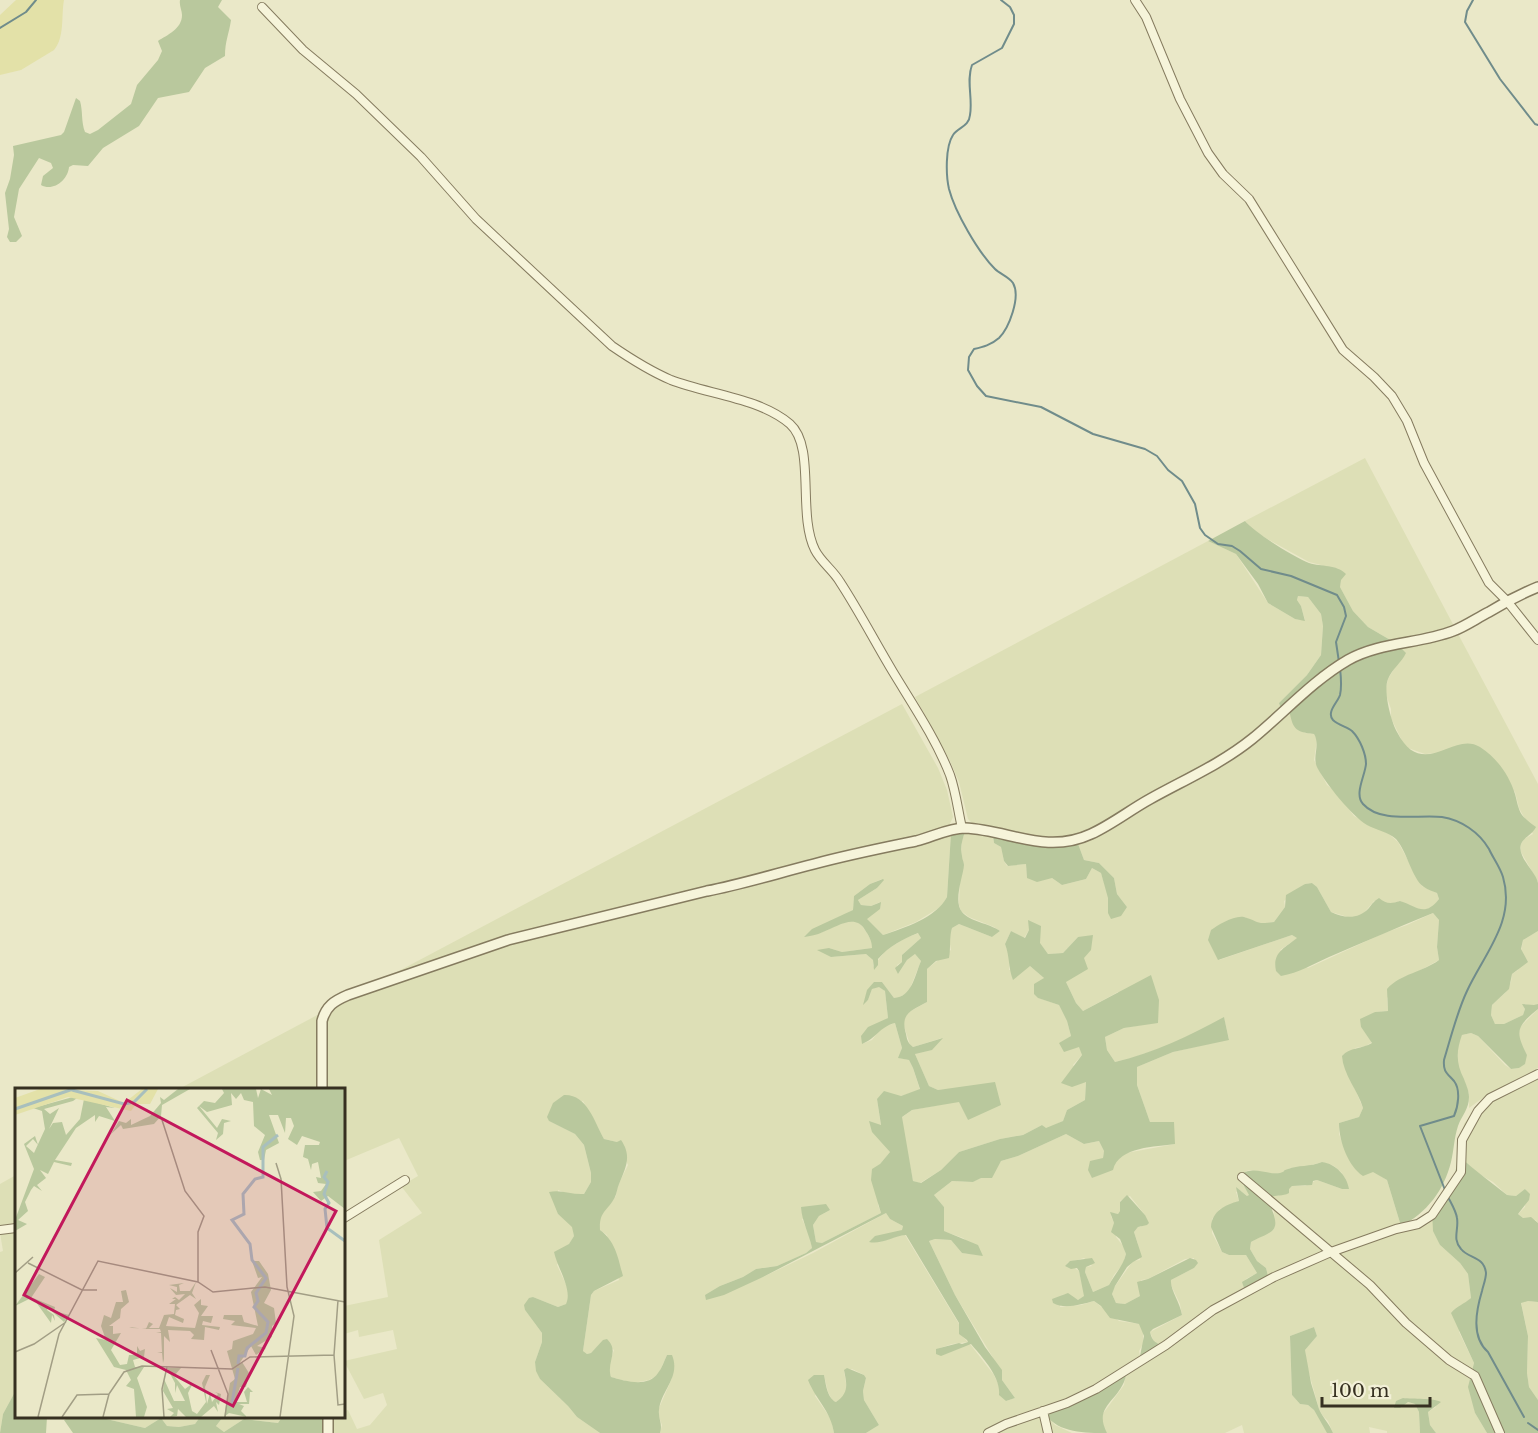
<svg xmlns="http://www.w3.org/2000/svg" width="1538" height="1433" font-family="'Libre Baskerville',serif">
	<style>
		.farmland { fill: #dddfb6 }
		.green { fill: #b9c89d }
		.sand { fill: #e3e1a8 }
		.lines { fill: none; stroke-linecap: round; stroke-linejoin: round }
		.stream { stroke: #708c8b; stroke-width: 2 }
		.minor-casing { stroke: #857b5f; stroke-width: 10 }
		.tertiary-casing { stroke: #857b5f; stroke-width: 12 }
		.minor { stroke: #f6f4da; stroke-width: 8 }
		.tertiary { stroke: #f6f4da; stroke-width: 9 }
		.inset-river { fill: none; stroke: #a8bfbd; stroke-width: 3 }
		.inset-road { fill: none; stroke: #a29e85; stroke-width: 1.5 }
		.view { fill: #c2185b; fill-opacity: 0.15; stroke: #c2185b; stroke-width: 3 }
		.inset-edge { fill: none; stroke: #363021; stroke-width: 3 }
	</style>
	<rect width="100%" height="100%" fill="#eae8c8"/>
	<!-- farmland -->
	<path class="farmland" d="M 1365,458 L 1455,628 L 1436,635 L 1392,641 L 1368,627 L 1353,611 L 1340,587 L 1341,570 L 1309,562 L 1253,531 L 1245,521 Z
		M 1208,541 L 1236,554 L 1268,603 L 1295,619 L 1305,620 L 1301,606 L 1297,600 L 1298,596 L 1308,597 L 1321,614 L 1323,626 L 1321,655 L 1307,675 L 1279,703 L 1281,709 L 1233,749 L 1117,816 L 1076,837 L 1039,840 L 975,826 L 968,819 L 959,782 L 950,761 L 915,697 Z
		M 1457,632 L 1538,784 L 1538,882 L 1521,852 L 1521,844 L 1524,839 L 1533,834 L 1519,808 L 1515,792 L 1456,746 L 1439,753 L 1425,754 L 1408,748 L 1404,745 L 1391,718 L 1391,709 L 1385,692 L 1388,679 L 1394,669 L 1400,647 Z
		M 902,704 L 938,768 L 947,790 L 953,817 L 948,828 L 881,848 L 818,858 L 734,882 L 512,935 L 395,973 Z
		M 1289,710 L 1305,733 L 1314,734 L 1317,740 L 1314,760 L 1327,785 L 1336,792 L 1354,816 L 1389,834 L 1398,842 L 1422,886 L 1437,893 L 1439,899 L 1433,907 L 1425,910 L 1417,909 L 1400,901 L 1392,904 L 1374,901 L 1363,914 L 1357,917 L 1348,917 L 1331,912 L 1317,887 L 1312,883 L 1305,884 L 1284,901 L 1285,907 L 1274,922 L 1260,924 L 1244,917 L 1219,960 L 1292,935 L 1298,938 L 1280,950 L 1308,968 L 1384,933 L 1407,925 L 1433,913 L 1439,920 L 1437,947 L 1439,960 L 1412,975 L 1401,978 L 1387,998 L 1388,1011 L 1375,1012 L 1361,1027 L 1372,1042 L 1366,1046 L 1355,1048 L 1348,1073 L 1363,1108 L 1359,1117 L 1339,1123 L 1339,1134 L 1346,1153 L 1387,1180 L 1401,1226 L 1306,1259 L 1268,1276 L 1266,1268 L 1257,1261 L 1250,1249 L 1251,1242 L 1273,1230 L 1275,1226 L 1274,1210 L 1268,1203 L 1269,1198 L 1274,1195 L 1278,1196 L 1292,1186 L 1305,1186 L 1317,1180 L 1342,1189 L 1342,1173 L 1334,1166 L 1322,1162 L 1305,1167 L 1290,1168 L 1282,1173 L 1265,1174 L 1250,1170 L 1246,1171 L 1244,1186 L 1250,1195 L 1247,1196 L 1241,1191 L 1236,1192 L 1239,1201 L 1220,1209 L 1212,1219 L 1212,1233 L 1222,1252 L 1229,1255 L 1246,1255 L 1257,1273 L 1246,1279 L 1243,1285 L 1244,1288 L 1216,1304 L 1161,1345 L 1154,1342 L 1150,1332 L 1182,1315 L 1180,1304 L 1170,1283 L 1171,1280 L 1194,1268 L 1194,1258 L 1185,1259 L 1148,1279 L 1141,1280 L 1140,1296 L 1125,1304 L 1116,1303 L 1112,1294 L 1113,1289 L 1133,1261 L 1140,1260 L 1138,1244 L 1134,1232 L 1138,1227 L 1141,1227 L 1145,1215 L 1130,1196 L 1120,1201 L 1120,1211 L 1118,1214 L 1113,1213 L 1111,1216 L 1114,1223 L 1116,1237 L 1124,1247 L 1126,1254 L 1123,1264 L 1114,1275 L 1109,1285 L 1093,1292 L 1085,1272 L 1086,1267 L 1092,1266 L 1084,1258 L 1067,1263 L 1079,1271 L 1085,1296 L 1078,1300 L 1067,1294 L 1062,1295 L 1060,1307 L 1081,1305 L 1094,1301 L 1119,1321 L 1140,1324 L 1143,1330 L 1143,1344 L 1139,1351 L 1140,1356 L 1101,1382 L 1077,1396 L 1006,1422 L 983,1433 L 866,1433 L 879,1425 L 864,1400 L 863,1391 L 866,1378 L 864,1375 L 852,1369 L 844,1371 L 847,1389 L 844,1397 L 836,1402 L 832,1400 L 828,1392 L 824,1375 L 815,1396 L 831,1419 L 834,1433 L 660,1433 L 662,1425 L 659,1417 L 659,1408 L 672,1378 L 667,1355 L 658,1375 L 649,1380 L 633,1383 L 611,1377 L 608,1369 L 614,1350 L 603,1341 L 591,1353 L 587,1354 L 583,1351 L 591,1295 L 594,1291 L 619,1280 L 607,1235 L 600,1230 L 599,1217 L 616,1196 L 617,1187 L 628,1165 L 617,1142 L 604,1139 L 583,1101 L 549,1121 L 575,1134 L 584,1145 L 591,1173 L 591,1182 L 584,1194 L 571,1195 L 558,1190 L 558,1214 L 573,1227 L 574,1236 L 557,1265 L 569,1291 L 569,1300 L 566,1304 L 558,1307 L 533,1297 L 525,1310 L 542,1333 L 542,1342 L 535,1362 L 540,1379 L 568,1406 L 577,1417 L 600,1433 L 331,1433 L 331,1417 L 344,1416 L 344,1411 L 348,1410 L 357,1429 L 370,1425 L 387,1405 L 383,1393 L 364,1399 L 344,1361 L 397,1349 L 393,1330 L 359,1337 L 358,1330 L 344,1334 L 344,1306 L 388,1297 L 379,1240 L 422,1213 L 401,1186 L 418,1176 L 399,1138 L 344,1161 L 344,1090 L 324,1090 L 325,1030 L 329,1009 L 359,992 L 503,943 L 951,833 L 947,897 L 942,906 L 916,922 L 883,935 L 866,919 L 880,902 L 871,906 L 861,905 L 858,900 L 877,888 L 882,879 L 870,884 L 854,896 L 853,910 L 805,936 L 820,933 L 845,922 L 856,921 L 862,926 L 867,933 L 872,942 L 872,948 L 842,952 L 829,948 L 831,957 L 866,954 L 873,960 L 873,967 L 885,951 L 905,938 L 919,933 L 921,938 L 902,955 L 902,962 L 897,965 L 898,974 L 907,960 L 915,954 L 921,961 L 909,991 L 899,998 L 894,998 L 882,982 L 868,990 L 864,1003 L 868,1000 L 872,989 L 879,986 L 885,991 L 888,1018 L 876,1025 L 862,1044 L 872,1040 L 881,1028 L 895,1023 L 902,1048 L 899,1058 L 909,1060 L 913,1068 L 920,1090 L 901,1096 L 877,1099 L 881,1126 L 870,1122 L 890,1152 L 880,1164 L 878,1205 L 881,1213 L 822,1243 L 816,1242 L 813,1225 L 819,1216 L 830,1210 L 802,1219 L 809,1234 L 812,1248 L 806,1253 L 777,1266 L 756,1269 L 743,1277 L 720,1286 L 763,1277 L 813,1253 L 886,1213 L 890,1219 L 903,1226 L 902,1230 L 877,1243 L 897,1236 L 905,1235 L 959,1324 L 960,1334 L 968,1342 L 952,1344 L 937,1349 L 970,1344 L 994,1375 L 1006,1401 L 1015,1398 L 1002,1380 L 992,1356 L 955,1295 L 929,1241 L 935,1239 L 951,1240 L 962,1253 L 982,1255 L 963,1238 L 943,1231 L 944,1207 L 934,1195 L 952,1181 L 973,1182 L 995,1170 L 1001,1161 L 1018,1156 L 1066,1134 L 1084,1144 L 1099,1141 L 1104,1151 L 1103,1158 L 1092,1178 L 1102,1173 L 1126,1153 L 1175,1144 L 1150,1122 L 1137,1085 L 1137,1067 L 1173,1052 L 1229,1039 L 1224,1018 L 1178,1042 L 1135,1057 L 1115,1062 L 1107,1050 L 1105,1037 L 1124,1028 L 1158,1022 L 1118,992 L 1083,1011 L 1076,1003 L 1066,982 L 1084,958 L 1078,937 L 1063,953 L 1048,954 L 1029,930 L 1024,938 L 1011,931 L 1005,944 L 1010,958 L 1009,970 L 1030,966 L 1044,978 L 1039,998 L 1059,1005 L 1067,1021 L 1071,1036 L 1060,1044 L 1080,1047 L 1082,1055 L 1073,1065 L 1086,1082 L 1085,1100 L 1067,1110 L 1063,1121 L 1046,1129 L 1042,1125 L 1023,1135 L 1000,1139 L 959,1152 L 941,1170 L 920,1183 L 913,1181 L 901,1118 L 912,1110 L 960,1101 L 968,1120 L 961,1088 L 938,1090 L 929,1086 L 915,1054 L 942,1038 L 913,1047 L 910,1045 L 904,1026 L 904,1018 L 909,1012 L 927,1002 L 927,969 L 951,950 L 949,939 L 952,928 L 959,924 L 992,937 L 1000,931 L 994,927 L 969,917 L 961,911 L 959,905 L 960,878 L 964,864 L 961,855 L 962,840 L 965,832 L 993,835 L 994,843 L 1001,847 L 1004,861 L 1007,866 L 1026,864 L 1027,878 L 1052,878 L 1062,885 L 1086,879 L 1092,868 L 1101,873 L 1109,898 L 1108,913 L 1127,907 L 1117,894 L 1114,878 L 1099,863 L 1084,860 L 1077,841 L 1209,770 Z
		M 1538,931 L 1538,1004 L 1534,1006 L 1523,1004 L 1525,1009 L 1523,1015 L 1504,1024 L 1495,1024 L 1491,1015 L 1492,1005 L 1505,993 L 1511,982 L 1512,974 L 1518,970 L 1523,940 Z
		M 1538,1009 L 1538,1068 L 1484,1097 L 1469,1108 L 1469,1093 L 1458,1067 L 1457,1047 L 1462,1035 L 1471,1033 L 1478,1036 L 1505,1065 L 1511,1069 L 1519,1068 L 1527,1055 L 1518,1038 L 1519,1028 Z
		M 323,1012 L 319,1089 L 177,1090 Z
		M 1538,1074 L 1538,1223 L 1536,1220 L 1523,1218 L 1518,1214 L 1525,1207 L 1526,1189 L 1516,1196 L 1507,1195 L 1493,1182 L 1477,1173 L 1459,1156 L 1464,1124 L 1474,1110 Z
		M 16,1175 L 16,1225 L 0,1228 L 0,1184 Z
		M 1432,1211 L 1440,1245 L 1460,1263 L 1468,1274 L 1471,1298 L 1464,1304 L 1459,1332 L 1474,1363 L 1471,1375 L 1475,1413 L 1487,1433 L 1436,1433 L 1430,1425 L 1428,1412 L 1436,1407 L 1429,1399 L 1423,1401 L 1403,1398 L 1400,1408 L 1407,1402 L 1415,1404 L 1419,1412 L 1420,1433 L 1387,1433 L 1387,1431 L 1369,1427 L 1370,1433 L 1333,1433 L 1328,1421 L 1323,1416 L 1319,1409 L 1306,1362 L 1305,1350 L 1317,1336 L 1314,1327 L 1290,1336 L 1292,1395 L 1300,1404 L 1308,1405 L 1314,1410 L 1328,1433 L 1244,1433 L 1242,1425 L 1225,1433 L 1107,1433 L 1101,1422 L 1102,1415 L 1124,1385 L 1127,1365 L 1217,1309 L 1254,1289 L 1340,1251 L 1395,1234 L 1420,1223 Z
		M 16,1230 L 16,1390 L 3,1414 L 0,1433 L 0,1252 L 3,1251 L 0,1233 Z
		M 1528,1301 L 1538,1302 L 1538,1400 L 1529,1387 L 1527,1373 L 1528,1336 L 1521,1302 Z
		M 1046,1415 L 1055,1425 L 1072,1433 L 993,1433 L 1006,1426 Z
		M 80,1417 L 200,1417 L 195,1424 L 179,1427 L 167,1426 L 161,1418 L 145,1428 L 102,1418 Z
		M 223,1417 L 282,1417 L 278,1423 L 244,1419 L 224,1432 L 216,1426 Z"/>
	<!-- green -->
	<path class="green" d="M 180,0 L 222,0 L 218,7 L 231,20 C 229,34 225,41 225,56 L 205,68 L 189,92 L 158,98 L 139,126 L 103,148 L 88,166 L 73,165 L 69,167 C 68,180 53,192 41,185 L 43,176 L 53,168 L 51,163 L 39,158 L 19,189 L 14,217 L 22,236 L 16,242 L 10,242 L 7,237 L 9,229 L 5,193 L 10,179 L 14,155 L 13,146 L 61,135 L 64,132 L 76,98 L 80,101 C 83,111 81,122 85,132 L 90,134 L 98,130 L 131,104 L 137,85 L 158,60 L 162,51 L 158,41 C 167,35 182,29 182,15 C 182,10 179,6 180,0 Z
		M 1245,521 C 1255,533 1294,557 1309,563 C 1322,567 1336,564 1346,574 L 1341,580 L 1340,587 L 1353,611 L 1368,627 L 1392,641 L 1345,658 L 1281,709 L 1279,703 L 1307,675 L 1321,655 L 1323,626 L 1321,614 L 1308,597 L 1298,596 L 1297,600 L 1301,606 L 1305,621 L 1295,619 L 1268,603 L 1258,584 L 1236,554 L 1208,541 Z
		M 1400,647 L 1406,653 C 1402,662 1392,669 1388,679 C 1383,691 1391,721 1397,732 C 1423,782 1453,730 1480,747 C 1497,758 1509,775 1515,794 C 1517,801 1518,809 1522,815 C 1526,820 1532,824 1536,827 C 1533,834 1523,838 1521,844 C 1517,858 1536,871 1538,883 C 1538,898 1538,916 1538,931 L 1523,940 L 1521,949 L 1528,962 L 1512,974 L 1509,989 L 1492,1005 L 1491,1015 L 1495,1024 L 1504,1024 L 1523,1015 L 1525,1009 L 1522,1004 L 1534,1005 L 1538,1004 L 1538,1009 C 1516,1027 1515,1031 1527,1055 L 1525,1064 L 1519,1068 L 1511,1069 L 1478,1036 L 1471,1033 L 1462,1035 C 1456,1051 1456,1064 1464,1079 C 1466,1085 1469,1090 1469,1097 C 1469,1109 1462,1115 1458,1126 C 1454,1138 1454,1150 1451,1162 C 1444,1190 1427,1213 1401,1226 L 1387,1180 L 1373,1172 L 1363,1176 C 1348,1166 1339,1141 1339,1123 L 1359,1117 L 1363,1108 C 1358,1091 1343,1074 1342,1056 C 1350,1047 1362,1049 1372,1043 L 1361,1027 L 1360,1019 L 1375,1012 L 1388,1011 L 1387,989 C 1400,974 1423,972 1439,960 L 1437,947 L 1439,920 L 1433,913 C 1398,927 1364,942 1329,957 C 1313,964 1299,973 1281,976 L 1276,971 C 1272,952 1285,948 1297,938 L 1292,935 L 1218,960 L 1208,940 L 1211,930 C 1218,925 1234,915 1244,917 C 1259,921 1255,925 1274,922 L 1285,907 L 1286,895 L 1305,884 L 1312,883 L 1317,887 L 1331,912 C 1344,918 1358,920 1369,908 C 1372,904 1374,901 1379,898 C 1386,904 1391,904 1400,901 C 1417,906 1424,918 1439,899 L 1437,893 C 1433,891 1428,890 1424,887 C 1412,879 1407,851 1396,839 C 1388,832 1376,830 1367,825 C 1351,815 1327,785 1318,769 C 1311,757 1321,746 1314,734 C 1294,732 1293,728 1289,710 L 1327,674 L 1369,653 Z
		M 965,832 C 962,840 960,848 962,856 C 962,859 964,862 964,865 C 963,877 953,901 962,912 C 970,922 989,923 1000,931 L 992,937 L 959,924 L 952,928 C 949,938 951,948 949,958 L 936,961 L 927,969 L 927,1002 C 911,1011 900,1013 906,1034 C 907,1040 908,1043 913,1047 L 943,1038 L 932,1050 L 915,1054 L 929,1086 L 938,1090 L 995,1082 L 1001,1105 L 968,1120 L 959,1102 L 912,1110 L 902,1117 L 913,1181 L 921,1183 L 941,1170 L 959,1152 L 1000,1139 L 1023,1135 L 1042,1125 L 1046,1128 L 1063,1121 L 1067,1110 L 1085,1100 L 1086,1082 L 1072,1087 L 1061,1083 L 1082,1055 L 1079,1047 L 1064,1052 L 1059,1043 L 1071,1036 L 1067,1021 L 1059,1005 L 1038,998 L 1034,994 L 1034,984 L 1044,978 L 1030,966 L 1013,980 C 1008,967 1010,957 1005,944 L 1011,931 L 1025,938 L 1029,930 L 1028,920 L 1041,926 L 1040,943 L 1048,954 L 1063,953 L 1078,937 L 1093,935 L 1091,950 L 1084,958 L 1088,969 L 1066,982 L 1076,1003 L 1083,1011 L 1151,975 L 1159,1000 L 1158,1023 L 1124,1028 L 1105,1037 L 1107,1050 L 1115,1062 C 1154,1053 1189,1036 1224,1017 L 1229,1040 L 1173,1052 L 1137,1067 L 1137,1085 L 1150,1122 L 1174,1122 L 1175,1144 C 1156,1147 1119,1146 1113,1170 L 1092,1178 L 1088,1170 L 1090,1161 L 1103,1158 L 1104,1151 L 1099,1141 L 1084,1144 L 1066,1134 L 1018,1156 L 1001,1161 L 992,1178 L 981,1178 L 973,1182 L 952,1181 L 934,1195 L 944,1207 L 944,1231 L 978,1245 L 983,1256 L 962,1253 L 951,1240 L 935,1239 L 929,1241 L 955,1295 L 985,1347 L 1002,1370 L 1002,1380 L 1015,1398 L 1006,1401 L 999,1395 C 1001,1377 982,1357 971,1344 L 941,1356 L 936,1354 L 936,1349 L 959,1343 L 962,1344 L 968,1342 L 967,1340 L 959,1334 L 959,1323 L 906,1235 C 893,1236 881,1245 869,1242 L 875,1236 L 902,1230 L 903,1226 L 890,1219 L 886,1213 L 763,1277 L 724,1295 L 706,1300 L 705,1295 L 720,1286 L 743,1277 L 756,1269 L 777,1266 L 806,1253 L 812,1248 C 809,1233 802,1222 801,1207 L 826,1204 L 830,1210 L 819,1216 L 813,1225 L 816,1242 L 822,1243 L 881,1213 L 871,1180 L 872,1169 L 880,1164 L 890,1152 L 872,1132 L 869,1121 L 881,1125 L 877,1099 L 884,1091 L 901,1096 L 920,1089 L 913,1068 L 909,1060 L 898,1058 L 902,1048 L 895,1023 C 879,1027 877,1038 862,1044 L 861,1036 L 868,1027 L 888,1018 L 885,991 L 879,987 L 872,989 L 868,1000 L 863,1005 L 867,990 L 874,982 L 882,982 L 894,998 C 912,997 915,975 921,961 L 915,954 L 907,960 L 898,974 L 895,968 L 902,962 L 902,955 L 921,938 L 918,933 C 903,939 889,946 878,959 L 878,965 L 874,970 L 873,960 L 866,954 L 831,957 L 817,950 L 829,948 L 842,952 L 872,948 C 872,941 869,936 865,930 C 855,913 837,927 823,932 C 817,935 810,936 804,937 L 812,929 L 853,910 L 854,896 L 870,884 L 883,879 L 884,880 L 877,888 L 858,900 L 861,905 L 871,906 L 881,902 L 880,909 L 867,919 L 883,935 C 904,928 936,918 947,897 L 951,833 Z
		M 993,835 L 1077,841 L 1084,860 L 1099,863 L 1114,878 L 1117,894 L 1127,907 L 1121,916 L 1111,919 L 1108,913 L 1108,898 L 1101,873 L 1092,868 L 1086,879 L 1062,885 L 1052,878 L 1037,882 L 1027,878 L 1026,864 L 1008,866 L 1004,861 L 1001,847 L 994,843 Z
		M 564,1095 C 587,1094 594,1121 604,1139 L 617,1142 L 621,1140 C 632,1156 626,1167 619,1184 C 617,1188 617,1193 615,1197 C 607,1212 599,1211 600,1230 C 616,1242 618,1258 623,1276 L 594,1291 L 591,1295 L 583,1351 L 587,1354 L 591,1353 L 603,1340 L 607,1339 C 620,1352 606,1361 611,1377 C 625,1381 648,1388 658,1373 C 662,1368 664,1361 667,1355 L 672,1355 C 681,1377 661,1390 659,1410 C 658,1419 663,1424 660,1433 L 600,1433 L 577,1417 L 568,1406 L 540,1379 L 536,1371 L 535,1362 L 542,1342 L 542,1333 L 525,1310 L 524,1305 L 529,1298 L 533,1297 L 558,1307 L 566,1304 C 573,1290 557,1267 554,1252 L 569,1244 L 574,1236 L 572,1227 L 558,1214 L 549,1192 C 561,1189 572,1195 584,1194 L 591,1182 L 591,1173 L 584,1145 L 575,1134 L 549,1121 L 547,1117 L 553,1103 Z
		M 1459,1156 C 1474,1170 1491,1182 1507,1195 L 1516,1196 L 1525,1189 L 1530,1194 L 1529,1200 L 1518,1214 L 1523,1218 L 1531,1217 L 1538,1223 L 1538,1302 L 1528,1301 L 1521,1303 L 1528,1336 L 1527,1373 L 1529,1387 L 1538,1400 L 1538,1433 L 1487,1433 L 1475,1413 L 1468,1387 L 1474,1363 L 1451,1313 C 1457,1306 1464,1304 1471,1298 L 1468,1274 L 1460,1263 L 1440,1245 L 1433,1231 L 1432,1211 L 1453,1181 Z
		M 1322,1162 C 1336,1164 1347,1176 1349,1189 L 1342,1189 L 1317,1180 L 1313,1181 L 1312,1185 L 1292,1186 L 1289,1189 L 1289,1193 C 1282,1197 1276,1194 1269,1198 L 1268,1203 C 1272,1208 1279,1224 1273,1230 C 1268,1235 1257,1238 1251,1242 L 1250,1249 L 1257,1261 L 1266,1268 L 1268,1276 L 1244,1288 L 1242,1282 L 1257,1273 L 1246,1255 L 1229,1255 L 1222,1252 L 1211,1227 C 1212,1211 1225,1205 1239,1201 L 1236,1187 L 1247,1196 L 1249,1195 L 1244,1186 L 1242,1174 C 1253,1166 1266,1175 1280,1173 C 1287,1171 1281,1171 1288,1169 C 1298,1165 1310,1167 1322,1162 Z
		M 1127,1195 L 1145,1215 L 1149,1223 L 1147,1225 L 1138,1227 L 1134,1232 L 1142,1257 L 1133,1262 L 1127,1267 L 1115,1286 L 1112,1294 L 1116,1303 L 1125,1304 L 1140,1296 L 1137,1282 L 1148,1279 L 1190,1258 L 1196,1260 L 1198,1263 L 1194,1268 L 1171,1280 C 1170,1290 1180,1302 1182,1315 L 1153,1329 L 1150,1332 C 1152,1340 1154,1342 1161,1345 L 1140,1356 L 1144,1336 L 1139,1324 L 1110,1318 L 1101,1306 L 1094,1301 C 1082,1304 1065,1310 1053,1303 L 1052,1299 L 1068,1293 L 1078,1300 L 1084,1296 L 1079,1271 L 1077,1268 L 1071,1269 L 1065,1266 L 1070,1261 L 1092,1258 L 1095,1263 L 1086,1267 L 1085,1272 L 1093,1292 L 1109,1285 C 1115,1274 1123,1266 1126,1254 L 1120,1239 L 1111,1232 L 1114,1223 L 1110,1212 L 1118,1214 L 1120,1211 L 1120,1202 Z
		M 1314,1327 L 1317,1336 L 1305,1350 L 1311,1383 L 1319,1409 C 1323,1418 1329,1423 1333,1433 L 1327,1433 L 1314,1410 L 1308,1405 L 1300,1404 L 1292,1395 L 1290,1336 Z
		M 847,1368 L 864,1375 L 866,1378 L 863,1391 L 864,1400 L 879,1425 L 866,1433 L 834,1433 C 831,1411 816,1400 808,1380 L 814,1375 L 824,1375 C 826,1384 827,1398 836,1402 C 849,1393 847,1385 844,1370 Z
		M 1126,1375 C 1121,1401 1092,1405 1107,1433 C 1085,1433 1059,1433 1046,1415 L 1079,1401 Z
		M 16,1390 L 16,1416 L 47,1417 L 46,1433 L 0,1433 L 3,1414 Z
		M 1403,1398 C 1413,1399 1434,1398 1441,1402 L 1428,1412 L 1430,1425 L 1436,1433 L 1420,1433 L 1419,1412 L 1415,1404 L 1408,1402 L 1400,1408 L 1394,1408 L 1396,1401 Z
		M 72,1416 L 102,1418 L 145,1428 L 161,1418 L 167,1426 L 179,1427 L 195,1424 L 200,1417 L 223,1417 L 216,1426 L 224,1432 L 244,1419 L 278,1423 L 282,1417 L 324,1417 L 325,1433 L 73,1433 L 64,1420 Z"/>
	<!-- sand -->
	<path class="sand" d="M 16,0 L 64,0 C 61,16 65,37 54,50 L 21,70 L 0,75 L 0,15 Z"/>
	<g class="lines">
		<!-- stream -->
		<path class="stream" d="M 1001,0 L 1010,7 L 1014,15 L 1014,24 L 1002,48 L 972,65 C 966,81 973,98 970,115 C 969,127 958,127 953,135 C 945,147 946,176 949,189 C 955,212 978,252 995,269 C 1000,274 1009,277 1013,283 C 1021,297 1009,328 999,338 C 991,345 983,347 974,349 L 969,357 L 968,370 L 977,386 L 986,396 L 1041,407 L 1093,434 L 1145,449 L 1157,456 L 1168,470 L 1182,481 L 1195,504 L 1200,528 L 1205,535 L 1218,544 L 1232,546 L 1240,551 L 1261,569 L 1291,576 L 1337,595 L 1344,607 L 1346,616 L 1336,642 L 1339,662
			M 1473,0 L 1467,11 L 1465,22 L 1500,79 L 1535,124 L 1538,125
			M 0,28 L 26,12 L 36,0
			M 1340,668 C 1341,677 1342,687 1340,695 C 1338,702 1326,712 1333,720 C 1338,725 1347,727 1352,731 C 1360,739 1366,754 1366,764 C 1365,776 1354,794 1363,804 C 1381,824 1419,814 1442,817 C 1461,820 1479,832 1489,849 C 1493,858 1500,867 1503,877 C 1516,921 1484,954 1467,991 C 1457,1012 1451,1037 1444,1060 C 1443,1072 1447,1073 1454,1081 C 1461,1090 1458,1107 1454,1116 L 1420,1126 L 1445,1190
			M 1448,1197 C 1451,1203 1456,1211 1457,1218 C 1459,1230 1452,1239 1461,1249 C 1469,1259 1484,1256 1486,1273 C 1486,1279 1483,1286 1482,1291 C 1476,1311 1471,1337 1488,1352 L 1524,1417
			M 1528,1423 L 1538,1430"/>
		<!-- minor casing -->
		<g class="minor-casing">
			<path id="minor" d="M 1135,0 L 1146,17 L 1180,99 L 1208,153 L 1223,174 L 1249,199 L 1343,350 L 1374,377 L 1392,396 L 1407,421 L 1424,463 L 1489,583 L 1507,601 L 1538,640
				M 262,7 L 303,50 L 356,94 L 421,157 L 476,219 L 612,346 C 631,359 650,371 671,380 C 707,394 760,398 790,424 C 816,447 797,514 815,550 C 821,562 833,570 840,582 C 859,611 875,642 893,672 C 913,705 936,739 950,775 C 956,792 958,811 962,828
				M 1242,1177 L 1370,1285 L 1406,1323 L 1449,1360 L 1475,1376 L 1500,1433
				M 344,1218 L 405,1180
				M 0,1230 L 16,1228
				M 1043,1411 L 1048,1433
				M 988,1433 L 1006,1424 L 1067,1403 L 1096,1389 L 1166,1345 L 1213,1310 L 1274,1277 L 1331,1252 L 1396,1229 L 1418,1224 L 1432,1215 L 1461,1172 L 1462,1140 L 1478,1111 L 1490,1098 L 1538,1074"/>
		</g>
		<!-- tertiary casing -->
		<g class="tertiary-casing">
			<path id="tertiary" d="M 322,1090 L 322,1021 C 326,1006 334,1001 348,995 L 508,940 L 707,891 C 743,884 778,873 814,864 C 847,855 882,848 916,841 C 932,837 949,828 965,828 C 1009,830 1046,855 1091,834 C 1111,825 1130,810 1150,799 C 1184,780 1221,764 1252,739 C 1284,713 1312,681 1348,660 C 1380,642 1419,644 1453,631 C 1466,626 1477,618 1489,612 C 1505,602 1521,594 1538,587
				M 328,1416 L 328,1433"/>
		</g>
		<!-- minor -->
		<use href="#minor" class="minor"/>
		<!-- tertiary -->
		<use href="#tertiary" class="tertiary"/>
	</g>
	<!-- overview -->
	<g transform="translate(15 1088)">
		<rect width="330" height="330" fill="#eae8c8"/>
		<path d="M 163,1 L 175,1 L 147,17 L 146,28 L 139,36 L 108,41 L 106,37 L 96,46 L 104,33 L 111,35 L 116,31 L 116,37 L 135,28 L 146,15 L 145,9 L 149,12 ZM 207,1 L 241,1 L 243,10 L 246,1 L 257,7 L 254,1 L 330,1 L 330,121 L 313,108 L 306,113 L 298,104 L 306,103 L 311,96 L 303,95 L 301,89 L 306,90 L 303,74 L 297,76 L 296,82 L 293,71 L 288,69 L 290,57 L 304,57 L 305,54 L 287,48 L 282,57 L 273,51 L 279,38 L 276,30 L 271,30 L 270,45 L 263,27 L 254,27 L 264,55 L 251,62 L 249,72 L 245,72 L 243,64 L 250,47 L 239,38 L 238,14 L 229,12 L 226,5 L 221,11 L 216,5 L 217,17 L 192,24 L 184,18 L 202,40 L 207,31 L 216,33 L 209,35 L 208,46 L 201,52 L 203,45 L 182,20 L 189,13 L 200,15 L 209,5 ZM 58,9 L 62,10 L 58,13 L 29,21 L 35,26 L 44,20 L 34,41 L 38,35 L 47,34 L 51,47 L 65,31 L 69,11 L 100,20 L 91,19 L 100,33 L 84,28 L 80,34 L 80,27 L 61,40 L 40,72 L 57,75 L 56,78 L 39,74 L 33,86 L 25,82 L 31,90 L 22,97 L 27,103 L 19,98 L 16,102 L 10,114 L 13,123 L 3,132 L 12,136 L 0,143 L 0,132 L 19,81 L 9,56 L 20,48 L 23,57 L 18,51 L 11,58 L 19,65 L 30,41 L 27,23 L 18,20 ZM 237,173 L 244,173 L 253,186 L 256,202 L 249,215 L 259,220 L 261,235 L 257,238 L 257,249 L 242,258 L 251,260 L 241,267 L 236,258 L 224,276 L 227,274 L 234,285 L 231,299 L 225,299 L 220,314 L 232,314 L 229,304 L 233,299 L 238,304 L 235,304 L 234,316 L 224,316 L 229,318 L 226,323 L 232,329 L 214,325 L 209,329 L 215,295 L 220,291 L 212,263 L 217,261 L 218,253 L 238,246 L 241,240 L 216,237 L 220,233 L 208,231 L 209,227 L 227,227 L 229,234 L 243,238 L 236,204 L 247,189 L 243,190 ZM 24,186 L 30,189 L 16,210 L 0,218 ZM 181,194 L 177,205 L 181,211 L 175,207 L 161,217 L 165,221 L 161,222 L 160,227 L 169,231 L 168,235 L 154,229 L 151,238 L 180,240 L 184,225 L 179,217 L 186,211 L 186,217 L 193,218 L 186,228 L 198,228 L 196,235 L 188,233 L 187,237 L 205,239 L 204,242 L 190,239 L 189,252 L 176,251 L 179,247 L 175,243 L 153,242 L 155,254 L 149,248 L 149,271 L 148,275 L 147,265 L 142,264 L 147,264 L 146,245 L 141,244 L 146,244 L 145,241 L 117,240 L 114,239 L 131,241 L 134,234 L 138,236 L 134,240 L 144,240 L 149,227 L 159,226 L 160,216 L 154,216 L 161,211 L 157,211 L 160,209 L 164,212 L 170,206 L 161,207 L 155,200 L 162,204 L 162,199 L 154,197 L 169,195 L 164,197 L 165,203 L 175,203 ZM 111,202 L 114,214 L 106,221 L 105,230 L 94,238 L 98,238 L 98,246 L 106,245 L 96,262 L 105,277 L 112,276 L 114,267 L 122,267 L 122,258 L 125,263 L 130,261 L 129,269 L 118,272 L 120,279 L 129,279 L 122,290 L 132,319 L 129,329 L 121,329 L 119,301 L 111,298 L 116,292 L 111,282 L 99,279 L 81,250 L 91,252 L 86,238 L 89,227 L 96,230 L 101,214 L 108,214 L 106,203 ZM 18,210 L 40,219 L 39,223 L 54,227 L 49,234 L 33,220 L 32,222 L 39,227 L 40,233 L 37,227 L 36,235 ZM 152,280 L 166,280 L 159,288 L 170,301 L 178,295 L 173,305 L 177,323 L 182,326 L 191,314 L 187,295 L 191,287 L 195,287 L 190,299 L 192,316 L 195,305 L 197,314 L 203,306 L 200,304 L 206,306 L 204,317 L 201,314 L 203,324 L 199,318 L 186,329 L 171,329 L 163,321 L 162,328 L 155,329 L 159,325 L 152,321 L 158,320 L 148,303 L 149,291 L 159,313 L 170,313 L 162,297 L 160,305 L 160,295 Z" fill="#b9c89d"/>
		<path d="M 25,1 L 83,3 L 109,15 L 127,1 L 143,1 L 135,16 L 121,16 L 116,23 L 53,9 L 0,27 L 0,10 Z" fill="#e3e1a8"/>
		<path class="inset-river" d="M 57,2 L 109,16 L 119,14 L 132,1M 0,21 L 58,1M 312,83 L 309,89 L 313,94 L 309,106 L 314,115 L 310,121 L 312,140 L 330,153M 223,276 L 224,268 L 230,268 L 232,260 L 251,245 L 253,234 L 239,219 L 243,213 L 241,205 L 251,190 L 237,172 L 235,156 L 217,132 L 229,126 L 228,106 L 240,91 L 248,89 L 248,59 L 263,47M 217,315 L 223,280"/>
		<path class="inset-road" d="M 147,32 L 170,103 L 189,128 L 183,144 L 183,194M 261,75 L 266,91 L 272,199 L 279,228 L 265,329M 13,175 L 67,202 L 82,202M 0,185 L 18,169M 323,212 L 319,267 L 323,317 L 330,316M 196,262 L 213,306 L 210,329M 0,264 L 19,256 L 51,234M 23,329 L 44,246 L 83,173 L 183,194 L 198,204 L 250,199 L 330,214M 47,329 L 62,307 L 94,306 L 109,284 L 127,278 L 217,281 L 235,269 L 319,267M 88,329 L 94,306M 149,329 L 147,301 L 152,279"/>
		<path class="view" d="M 112,12 L 321,123 L 218,318 L 9,207 Z"/>
		<rect width="330" height="330" class="inset-edge"/>
	</g>
	<!-- scale -->
	<path d="M1322 1397v9h108v-9" fill="none" stroke="#363021" stroke-width="3"/>
	<text x="1331" y="1397" font-size="18" fill="#363021" stroke="#f2f0d7" stroke-width="4.5" paint-order="stroke">100 m</text>
</svg>
